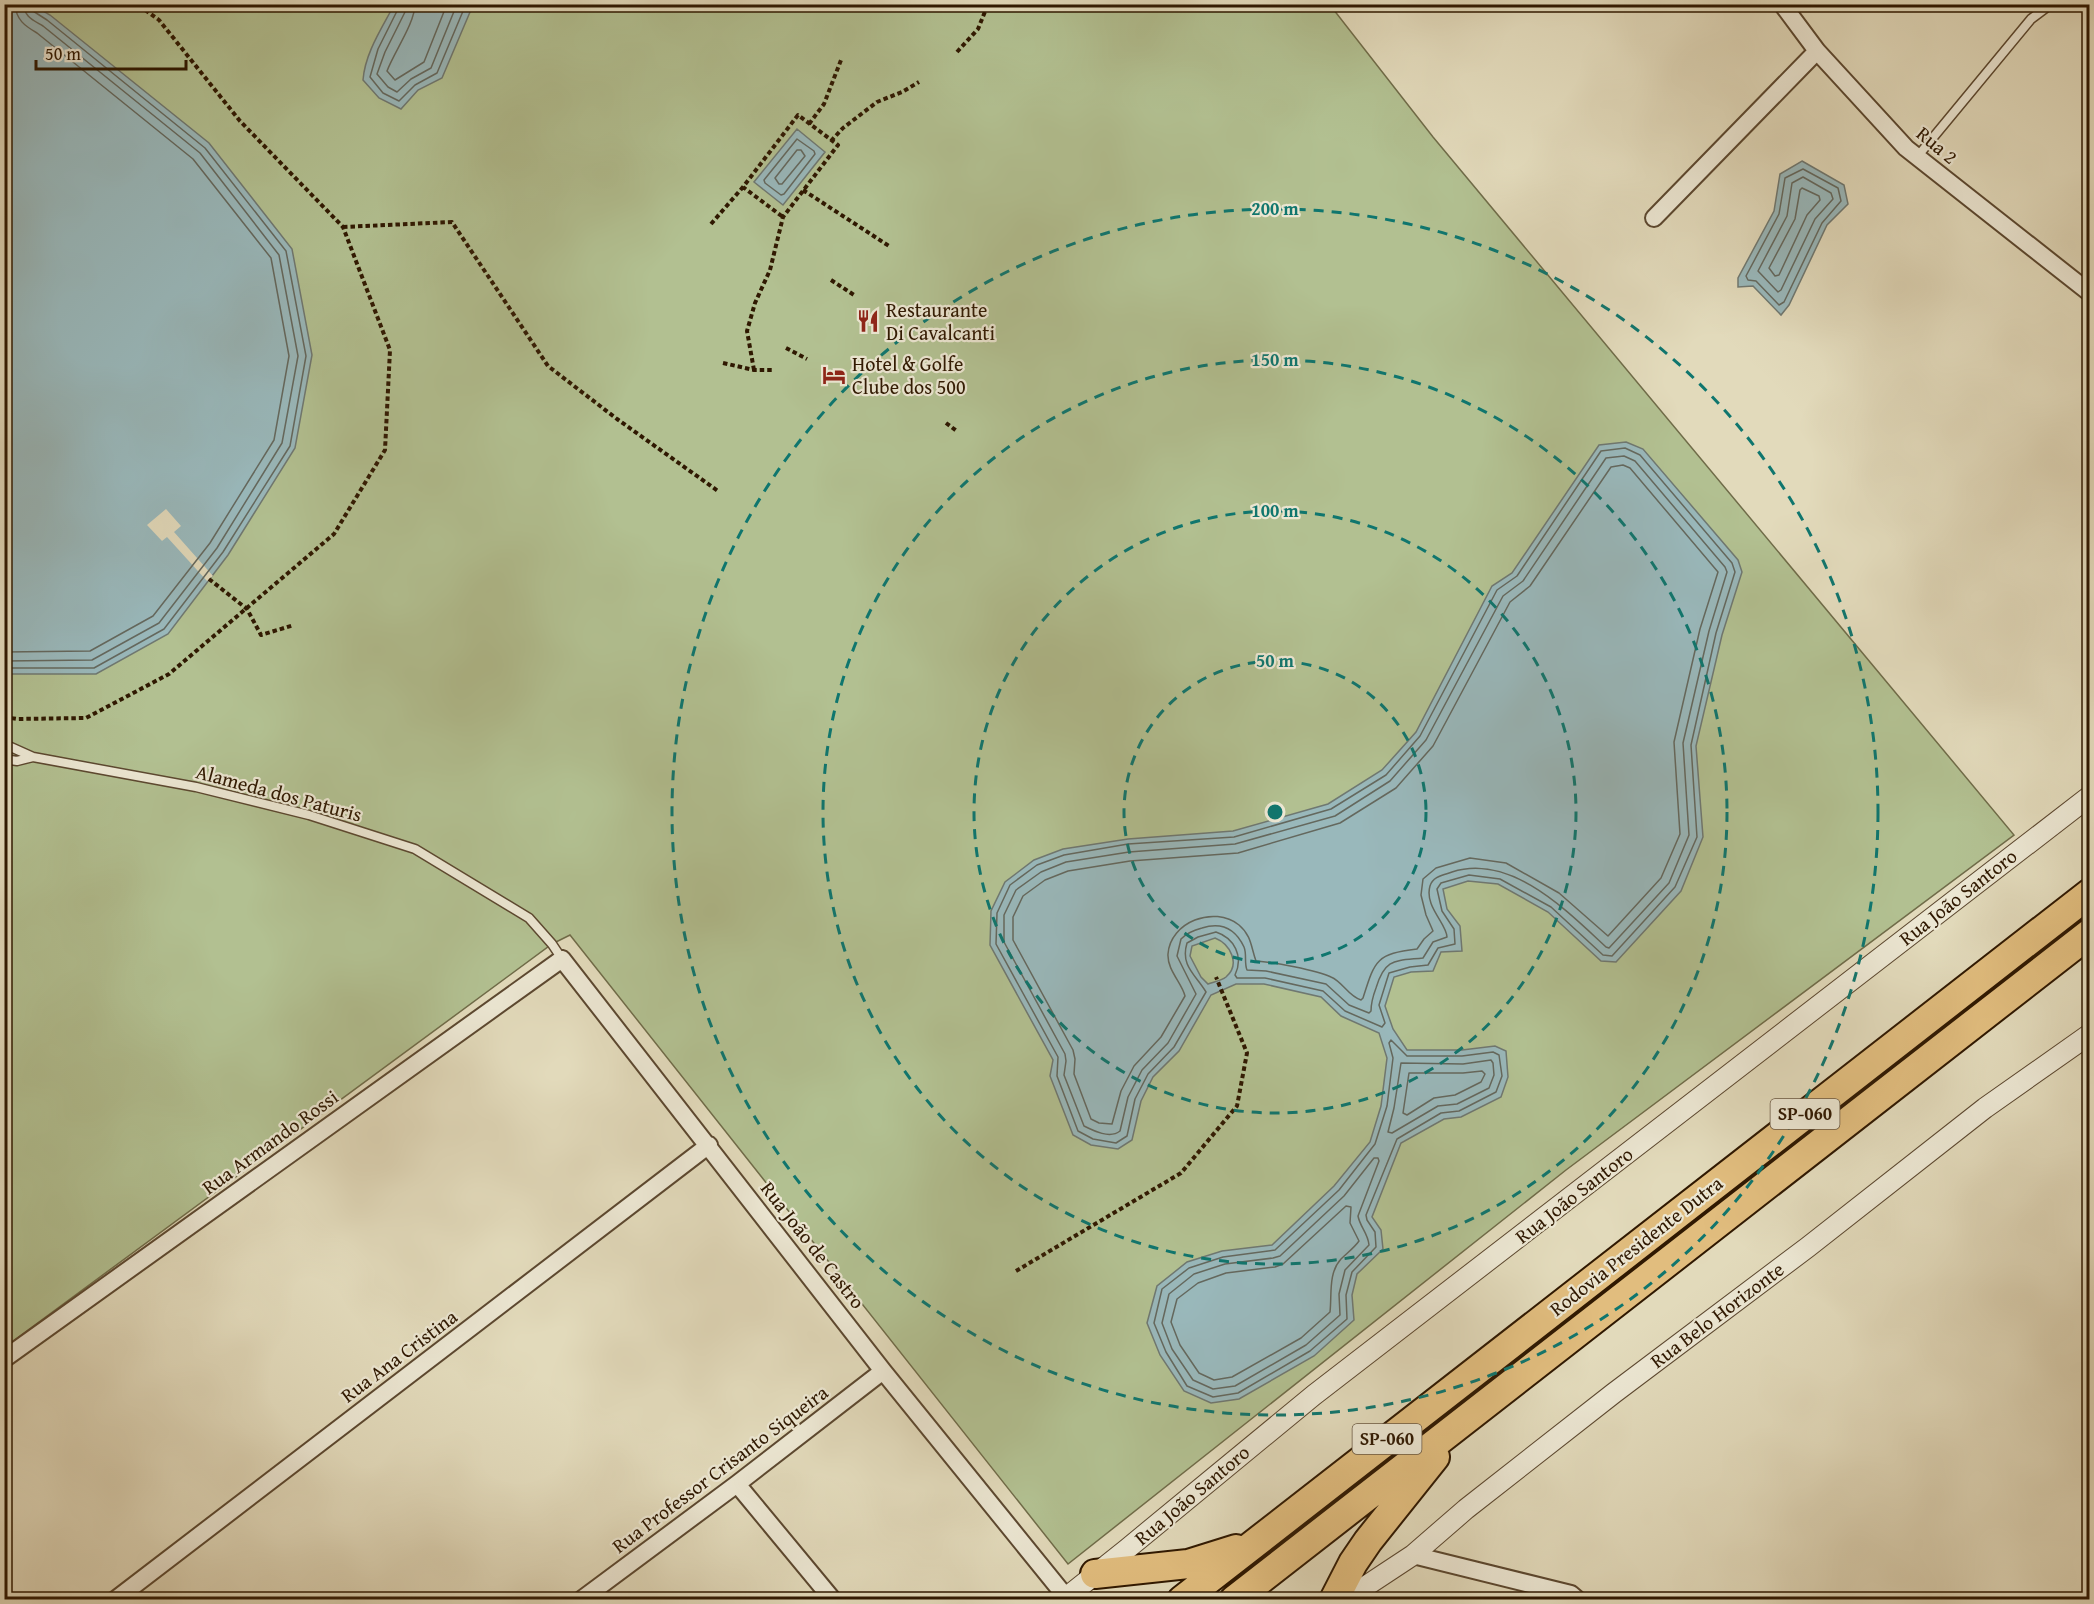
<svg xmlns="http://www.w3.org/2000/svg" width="2094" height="1604" font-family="'Gentium Book Plus',serif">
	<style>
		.green { fill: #b2c091; stroke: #706c49; stroke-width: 1.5 }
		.water { fill: #99b8bb; stroke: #6f7871; stroke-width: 1.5; fill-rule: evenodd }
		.pier { fill: #e2dabb }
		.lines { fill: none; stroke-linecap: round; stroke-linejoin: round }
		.shore { stroke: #64685e; stroke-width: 1.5 }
		.service-casing { stroke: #5c4830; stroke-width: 11 }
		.minor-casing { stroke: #5c4830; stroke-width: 20 }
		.tertiary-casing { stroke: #5c4830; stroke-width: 22 }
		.motorway-casing { stroke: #2f1801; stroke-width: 32 }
		.path { stroke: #2f1801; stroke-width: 4; stroke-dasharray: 4.5 3; stroke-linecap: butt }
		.service { stroke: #ece7d3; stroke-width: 8 }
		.minor { stroke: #ece7d3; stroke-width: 16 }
		.tertiary { stroke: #ece7d3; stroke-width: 20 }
		.motorway { stroke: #e1bd7e; stroke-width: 28 }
		.ring { fill: none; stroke: #0f766e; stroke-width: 3; stroke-dasharray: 10 8 }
		.labels { text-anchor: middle; stroke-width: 4.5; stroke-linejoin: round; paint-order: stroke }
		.shield { fill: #ece7d3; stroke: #685640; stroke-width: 1.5 }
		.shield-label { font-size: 18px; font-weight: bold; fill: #2f1801 }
		.street-label { font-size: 20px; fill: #2f1801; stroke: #ece7d3 }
		.poi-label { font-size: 20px; fill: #2f1801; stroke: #ece7d3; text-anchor: start }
		.centre { fill: #0f766e; stroke: #ece7d3; stroke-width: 3 }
		.ring-label { font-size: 18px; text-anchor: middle; font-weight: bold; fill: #0f766e; stroke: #ece7d3; stroke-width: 4.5; stroke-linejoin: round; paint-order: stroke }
	</style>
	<rect width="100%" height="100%" fill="#e2dabb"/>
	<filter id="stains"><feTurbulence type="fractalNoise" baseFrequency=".00333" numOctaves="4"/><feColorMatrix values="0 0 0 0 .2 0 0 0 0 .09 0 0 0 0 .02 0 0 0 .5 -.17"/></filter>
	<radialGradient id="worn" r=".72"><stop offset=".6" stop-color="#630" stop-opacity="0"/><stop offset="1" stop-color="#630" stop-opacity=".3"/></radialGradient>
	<!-- green -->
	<path class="green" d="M 5,5 L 1330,5 L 1433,137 L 2014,835 L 1566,1170 L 1068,1564 L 570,935 L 552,944 L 5,1347 Z"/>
	<!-- water -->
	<path class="water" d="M 4,5 L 33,5 L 50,15 L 209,143 L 292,249 L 312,355 L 295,448 L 228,555 L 168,634 L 96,674 L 5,674 Z
		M 394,5 L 473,5 L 442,78 L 418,90 L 401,109 L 379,98 L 363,80 C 365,53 382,28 394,5 Z
		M 797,129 L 825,152 L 783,205 L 754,182 Z
		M 1802,161 L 1844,185 L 1848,204 L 1827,225 L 1789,305 L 1781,315 L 1753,286 L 1738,287 L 1738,278 L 1774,211 L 1780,174 Z
		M 1626,442 L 1643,449 L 1738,560 L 1742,572 L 1722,635 L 1696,746 L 1703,837 L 1681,891 L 1616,962 L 1601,961 L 1548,912 L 1498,884 L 1468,881 L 1443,889 L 1447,909 L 1460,926 L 1462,951 L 1441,952 L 1433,971 L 1411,972 L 1394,977 L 1385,1006 L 1393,1029 L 1407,1050 L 1462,1050 L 1495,1046 L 1506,1051 L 1508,1077 L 1501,1097 L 1461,1117 L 1444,1119 L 1401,1143 L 1372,1217 L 1381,1230 L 1383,1249 L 1357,1274 L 1352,1295 L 1354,1320 L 1314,1356 L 1239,1399 L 1211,1403 L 1184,1391 L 1160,1355 L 1147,1323 L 1157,1286 L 1187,1262 L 1222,1251 L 1272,1245 L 1334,1186 L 1370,1142 L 1381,1106 L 1387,1058 L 1379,1033 L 1341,1016 L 1321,997 L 1264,984 L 1236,984 L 1211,995 L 1179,1051 L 1153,1077 L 1141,1101 L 1132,1140 L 1118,1149 L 1091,1145 L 1073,1135 L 1050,1076 L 1053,1060 L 990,945 L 991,911 L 1005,882 L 1034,860 L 1063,849 L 1128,839 L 1233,831 L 1328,804 L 1382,770 L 1416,732 L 1492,586 L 1512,573 L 1599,445 ZM 1215,938 C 1230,944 1241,964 1226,977 C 1221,981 1213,982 1208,984 L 1201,977 L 1190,956 L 1192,946 Z"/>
	<!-- pier -->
	<path class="pier" d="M 166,509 L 181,526 L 174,532 L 213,576 L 207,581 L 167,537 L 162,541 L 147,525 Z"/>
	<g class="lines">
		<!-- shore -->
		<path class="shore" d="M 399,4 L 398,9 L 378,49 L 370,77 L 383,93 L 399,101 L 415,85 L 437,73 L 466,4
			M 406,4 L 405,12 L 385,52 L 377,74 L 388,87 L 397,92 L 411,79 L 431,68 L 457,4
			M 415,4 C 415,23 394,52 387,71 L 395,80 L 424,62 L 447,4
			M 797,139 L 814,151 L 815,154 L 784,194 L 781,195 L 765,183 L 764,180 Z
			M 797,150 L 801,150 L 805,156 L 782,184 L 779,184 L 775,178 Z
			M 1803,169 L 1838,188 L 1841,201 L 1822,223 L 1784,302 L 1779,305 L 1756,281 L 1748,280 L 1746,276 L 1779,214 L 1785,178 Z
			M 1803,177 L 1831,193 L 1833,199 L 1815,219 L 1781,290 L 1778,292 L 1758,271 L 1787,216 L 1792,183 Z
			M 1802,188 L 1819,196 L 1820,200 L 1807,215 L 1779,275 L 1775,276 L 1769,268 L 1795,219 L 1800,190 Z
			M 1625,448 L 1640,455 L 1732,563 L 1735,572 L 1716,633 L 1691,745 L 1697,837 L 1675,887 L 1612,956 L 1603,955 L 1551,907 L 1500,879 L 1469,875 L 1441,883 L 1437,889 L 1442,911 L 1454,929 L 1455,944 L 1438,948 L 1428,965 L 1410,967 L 1389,973 L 1379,1005 L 1385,1023 L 1382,1027 L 1345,1011 L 1323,991 L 1265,978 L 1237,978 L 1235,975 C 1244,956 1234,938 1216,932 L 1198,937 L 1187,943 C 1180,966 1196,975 1206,992 L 1174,1047 L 1148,1074 L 1135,1099 L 1127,1136 L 1116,1143 L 1093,1139 L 1078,1131 L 1057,1076 L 1058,1057 L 996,944 L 997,913 L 1010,885 L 1037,865 L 1064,855 L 1128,844 L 1234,837 L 1331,809 L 1386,775 L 1420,736 L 1497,590 L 1517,576 L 1601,451 Z
			M 1624,456 L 1635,461 L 1725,567 L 1727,572 L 1709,631 L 1683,743 L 1689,835 L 1669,883 L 1609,948 L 1606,947 C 1567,911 1511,853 1452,872 C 1444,875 1433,876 1430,886 C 1424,906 1447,924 1447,937 L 1433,942 L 1423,958 C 1395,961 1385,958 1376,988 C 1373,996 1371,1003 1371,1011 L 1369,1013 L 1349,1005 L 1326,984 L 1266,971 L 1247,970 C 1244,963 1247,954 1244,947 C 1235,928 1221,922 1202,928 C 1194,930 1187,933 1181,939 L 1177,956 L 1196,994 L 1168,1043 L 1142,1070 L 1128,1097 L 1120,1131 C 1110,1139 1094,1131 1084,1126 L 1064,1075 L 1066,1061 L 1065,1054 L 1004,942 L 1004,915 L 1016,890 L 1041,872 L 1066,862 L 1129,852 L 1235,844 L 1335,816 L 1390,781 L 1426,740 L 1503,596 L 1523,581 L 1606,458 Z
			M 1623,465 L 1630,468 L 1718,572 L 1700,629 L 1674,742 L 1680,834 L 1661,878 L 1608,936 L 1559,893 L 1506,863 L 1470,858 L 1436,868 L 1423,879 L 1421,895 L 1426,915 L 1433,931 L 1424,939 L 1417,949 C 1376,954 1375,960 1363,998 L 1361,1000 C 1348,996 1343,982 1331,977 C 1316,970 1273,962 1256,961 C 1251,948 1252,936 1239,925 C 1214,905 1170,922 1168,954 C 1167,970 1182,983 1185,996 L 1161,1037 L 1134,1066 L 1121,1091 L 1112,1124 L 1099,1123 L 1091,1119 L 1074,1074 L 1075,1059 L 1073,1050 L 1013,940 L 1013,917 L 1023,896 L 1045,880 L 1068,871 L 1130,861 L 1238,853 L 1340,823 L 1396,788 L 1433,746 L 1510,602 L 1530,586 L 1611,467 Z
			M 4,652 L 90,651 L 153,616 L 210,543 L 274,440 L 289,356 L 271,258 L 193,159 L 37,33 C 25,26 16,20 15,4
			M 4,661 L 92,660 L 159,623 L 217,548 L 282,443 L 298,356 L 279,255 L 200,153 L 43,26 C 33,20 24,17 24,4
			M 4,668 L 94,668 L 164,629 L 223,552 L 290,446 L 306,356 L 286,251 L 205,148 L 47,20 L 33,11 L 31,4
			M 1391,1040 L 1407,1056 L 1462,1056 L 1493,1052 L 1499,1055 L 1502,1076 L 1496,1092 L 1459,1111 L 1441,1113 L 1397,1139 L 1366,1215 L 1367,1220 L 1375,1232 L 1376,1247 L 1352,1272 L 1346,1295 L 1347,1319 L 1310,1351 L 1238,1393 L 1213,1397 L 1187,1386 L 1166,1352 L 1154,1323 L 1162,1289 L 1189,1268 L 1223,1257 L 1275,1250 L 1339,1190 L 1375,1144 L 1387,1106 L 1393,1058 L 1389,1043 Z
			M 1491,1060 L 1493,1063 L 1494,1075 L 1489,1088 L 1457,1104 L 1438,1106 L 1392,1133 L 1388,1132 L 1394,1108 L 1401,1063 L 1463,1064 Z
			M 1482,1071 L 1485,1074 L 1481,1082 L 1455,1095 L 1434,1098 L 1407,1115 L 1403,1113 L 1409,1073 L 1463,1073 Z
			M 1374,1158 L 1378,1158 L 1379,1161 L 1358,1216 C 1360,1227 1368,1233 1369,1245 L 1345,1270 L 1339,1294 L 1340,1315 L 1306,1345 L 1235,1386 L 1213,1389 L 1193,1380 L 1172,1349 L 1162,1323 L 1169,1294 L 1194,1274 L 1225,1264 L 1273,1258 L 1280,1256 L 1344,1196 Z
			M 1346,1206 L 1351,1207 L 1350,1223 L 1359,1241 C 1354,1248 1347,1253 1341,1259 C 1328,1273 1332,1295 1330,1312 L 1301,1338 L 1232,1377 L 1214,1380 L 1199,1373 L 1180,1345 L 1171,1322 L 1177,1299 L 1198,1283 L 1226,1273 L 1275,1267 L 1283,1264 Z"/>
		<!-- service casing -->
		<g class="service-casing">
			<path id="service" d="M 1917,157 L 2031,19 L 2051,4
				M 4,744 L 33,757 L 196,787 L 309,815 L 415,849 L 529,918 L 552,944 L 562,959
				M 4,759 L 17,761 L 33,757"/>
		</g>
		<!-- minor casing -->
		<g class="minor-casing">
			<path id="minor" d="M 1782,4 L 1817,51 L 1906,148 L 2090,293
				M 1654,218 L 1817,51
				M 4,1359 L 562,959 L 883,1371 L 1066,1597
				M 737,1484 L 833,1600
				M 1413,1555 L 1571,1594 L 1578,1600
				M 115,1600 L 709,1145
				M 581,1600 L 737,1484 L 883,1371"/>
		</g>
		<!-- tertiary casing -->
		<g class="tertiary-casing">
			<path id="tertiary" d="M 1063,1600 L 1127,1549 L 1314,1395 L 2090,796
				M 1348,1600 L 1363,1588 L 1413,1555 L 1466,1509 L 1614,1393 L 1808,1247 L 1985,1108 L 2090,1034"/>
		</g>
		<!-- motorway casing -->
		<g class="motorway-casing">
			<path id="motorway" d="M 1095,1574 L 1188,1564 L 1236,1549
				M 1182,1600 L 2090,893
				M 1234,1600 L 2090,933
				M 1334,1600 L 1353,1563 L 1368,1541 L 1435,1457"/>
		</g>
		<!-- path -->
		<path class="path" d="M 957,52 L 978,29 L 988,4
			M 809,124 L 824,104 L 841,60
			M 831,141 L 843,128 L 877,102 L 902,92 L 919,82
			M 803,190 L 889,246
			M 711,224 L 743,187
			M 343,227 L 452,222 L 548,366 L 617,419 L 718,491
			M 831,280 L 854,295
			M 786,348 L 807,359
			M 723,363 L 754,370 L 772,370
			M 754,370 L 747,331 L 755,303 L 770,270 L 783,217 L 838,145 L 798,115 L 743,187 L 783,217
			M 946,423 L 958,432
			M 209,579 L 247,609 L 261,635 L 294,625
			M 4,717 L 17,719 L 86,718 L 169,674 L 334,534 L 385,450 L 390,350 L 343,227 L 240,121 L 159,20 L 137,4
			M 1016,1271 L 1181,1173 L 1237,1106 L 1247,1053 L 1216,977"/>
		<!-- service -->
		<use href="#service" class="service"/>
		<!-- minor -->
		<use href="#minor" class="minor"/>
		<!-- tertiary -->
		<use href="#tertiary" class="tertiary"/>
		<!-- motorway -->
		<use href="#motorway" class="motorway"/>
	</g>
	<!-- distance rings -->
	<g class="ring">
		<circle cx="1275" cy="812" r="151"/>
		<circle cx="1275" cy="812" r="301"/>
		<circle cx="1275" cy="812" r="452"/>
		<circle cx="1275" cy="812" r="603"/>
	</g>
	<!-- icons -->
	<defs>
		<g id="restaurant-bare" transform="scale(1.8)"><path d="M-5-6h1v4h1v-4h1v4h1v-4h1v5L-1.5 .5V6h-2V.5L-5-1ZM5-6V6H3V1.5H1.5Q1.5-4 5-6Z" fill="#8f2418" stroke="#ece7d3" stroke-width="2.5" paint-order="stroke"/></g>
		<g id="hotel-bare" transform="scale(1.8)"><path d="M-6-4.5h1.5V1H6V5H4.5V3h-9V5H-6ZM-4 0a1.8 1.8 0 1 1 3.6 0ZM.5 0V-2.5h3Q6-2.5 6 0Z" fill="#8f2418" stroke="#ece7d3" stroke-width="2.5" paint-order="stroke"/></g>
	</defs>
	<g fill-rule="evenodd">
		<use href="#restaurant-bare" x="868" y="321"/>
		<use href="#hotel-bare" x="834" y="375"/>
	</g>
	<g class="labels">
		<!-- shield labels -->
		<g class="shield">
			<rect x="1770.5" y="1099" width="69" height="30" rx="4.5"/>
			<rect x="1352.5" y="1424" width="69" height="30" rx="4.5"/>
		</g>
		<g class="shield-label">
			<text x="1805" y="1120">SP-060</text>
			<text x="1387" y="1445">SP-060</text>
		</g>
		<!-- street labels -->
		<g class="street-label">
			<text transform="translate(1937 145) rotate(40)" y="7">Rua 2</text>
			<text transform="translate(279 793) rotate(15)" y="7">Alameda dos Paturis</text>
			<text transform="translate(1958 897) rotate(-38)" y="7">Rua João Santoro</text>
			<text transform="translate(270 1142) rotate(-36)" y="7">Rua Armando Rossi</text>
			<text transform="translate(1574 1195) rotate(-38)" y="7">Rua João Santoro</text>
			<text transform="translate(813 1245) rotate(52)" y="7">Rua João de Castro</text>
			<text transform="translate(1636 1246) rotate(-38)" y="7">Rodovia Presidente Dutra</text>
			<text transform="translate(1717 1315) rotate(-37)" y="7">Rua Belo Horizonte</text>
			<text transform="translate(399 1356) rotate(-37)" y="7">Rua Ana Cristina</text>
			<text transform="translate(720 1469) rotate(-37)" y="7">Rua Professor Crisanto Siqueira</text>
			<text transform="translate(1192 1495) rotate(-40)" y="7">Rua João Santoro</text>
		</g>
		<!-- poi labels -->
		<g class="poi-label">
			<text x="886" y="317">Restaurante<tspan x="886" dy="23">Di Cavalcanti</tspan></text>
			<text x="852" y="371">Hotel &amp; Golfe<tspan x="852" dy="23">Clube dos 500</tspan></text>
		</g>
	</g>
	<circle cx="1275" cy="812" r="9" class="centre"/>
	<g class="ring-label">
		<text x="1275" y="215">200 m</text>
		<text x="1275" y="366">150 m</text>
		<text x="1275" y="517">100 m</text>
		<text x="1275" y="667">50 m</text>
	</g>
	<!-- margin -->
	<rect width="2094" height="1604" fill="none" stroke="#e2dabb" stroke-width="24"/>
	<rect x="6" y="6" width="2082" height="1592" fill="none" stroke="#2f1801" stroke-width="3"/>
	<rect x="12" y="12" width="2070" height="1580" fill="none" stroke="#2f1801" stroke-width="1.5"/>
	<!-- scale -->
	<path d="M36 60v9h150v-9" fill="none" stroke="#2f1801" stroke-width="3"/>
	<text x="45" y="60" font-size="18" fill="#2f1801" stroke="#ece7d3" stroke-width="4.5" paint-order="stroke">50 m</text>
	<rect width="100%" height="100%" filter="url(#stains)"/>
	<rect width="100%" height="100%" fill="url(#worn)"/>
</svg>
